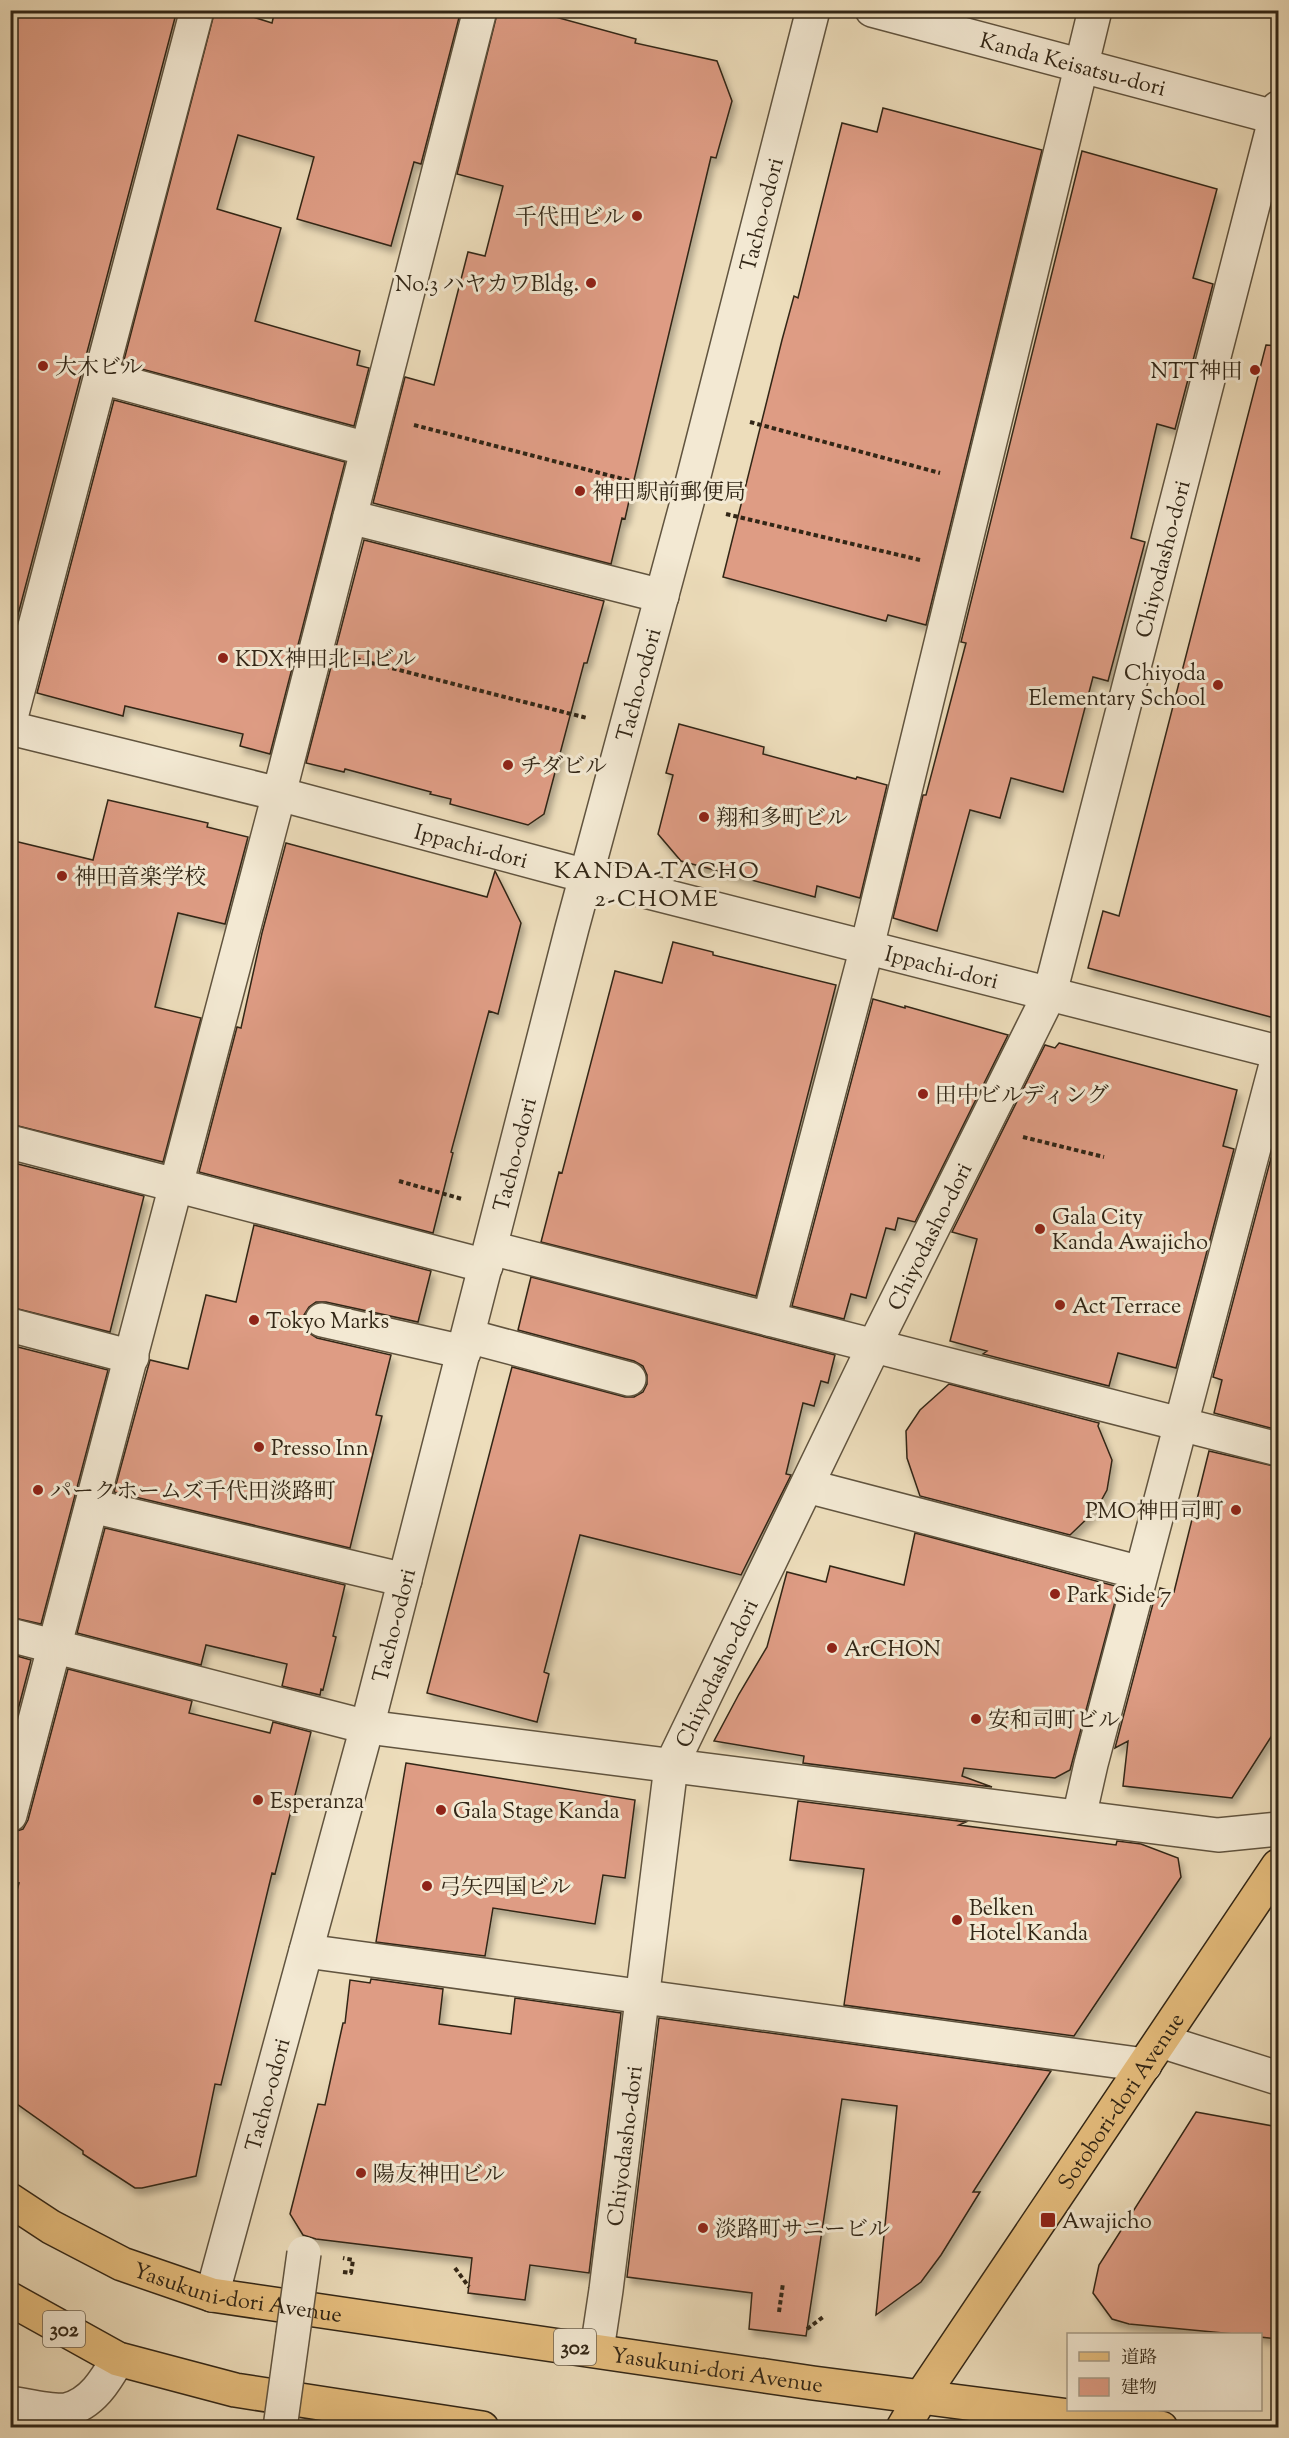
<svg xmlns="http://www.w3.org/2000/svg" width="1289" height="2438" font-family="'Sorts Mill Goudy','Noto Serif JP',serif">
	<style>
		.building { fill: #de9c84; stroke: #322616; stroke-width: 1.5; filter: url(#shadow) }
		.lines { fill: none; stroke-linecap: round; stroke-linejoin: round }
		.minor-casing { stroke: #61543f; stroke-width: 36 }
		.major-casing { stroke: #322616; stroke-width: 36 }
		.path { stroke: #322616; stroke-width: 4; stroke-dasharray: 4.5 3; stroke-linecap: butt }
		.minor { stroke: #f3e9d3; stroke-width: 33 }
		.major { stroke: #e6be7e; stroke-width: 33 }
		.minor-bridge-casing { stroke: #61543f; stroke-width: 36; stroke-linecap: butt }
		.path-bridge { stroke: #322616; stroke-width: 4; stroke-dasharray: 4.5 3; stroke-linecap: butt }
		.minor-bridge { stroke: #f3e9d3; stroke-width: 33 }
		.poi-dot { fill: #8f2418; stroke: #f3e9d3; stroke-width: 2 }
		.labels { text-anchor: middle; stroke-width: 6; stroke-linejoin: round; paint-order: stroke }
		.shield { fill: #f3e9d3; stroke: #6c604f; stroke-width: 1.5 }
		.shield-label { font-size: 21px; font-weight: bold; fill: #322616 }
		.street-label { font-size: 22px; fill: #322616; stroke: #f3e9d3 }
		.poi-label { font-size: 22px; fill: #322616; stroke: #f3e9d3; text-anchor: start }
		.neighbourhood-label { font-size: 24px; letter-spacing: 1.5px; fill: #322616; stroke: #f3e9d3 }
	</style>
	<defs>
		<filter id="shadow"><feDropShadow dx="3.5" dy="6" stdDeviation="3" flood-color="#0004"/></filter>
	</defs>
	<rect width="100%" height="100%" fill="#edddbb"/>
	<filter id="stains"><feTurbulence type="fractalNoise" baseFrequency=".00333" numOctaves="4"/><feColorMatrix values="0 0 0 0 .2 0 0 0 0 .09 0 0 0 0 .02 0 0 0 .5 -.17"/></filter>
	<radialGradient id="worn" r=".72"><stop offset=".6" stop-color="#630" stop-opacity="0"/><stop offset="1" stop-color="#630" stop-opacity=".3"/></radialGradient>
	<!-- building -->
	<path class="building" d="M 10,10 L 177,10 L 10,645 Z
		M 215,10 L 231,10 L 272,23 L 275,10 L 461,10 L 421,164 L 414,162 L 391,246 L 297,219 L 314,157 L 238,135 L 217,209 L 281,228 L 255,321 L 360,351 L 357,365 L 369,368 L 354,426 L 123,364 Z
		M 498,10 L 530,10 L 636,39 L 635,43 L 717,61 L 732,101 L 716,158 L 711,157 L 629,501 L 625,519 L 622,518 L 611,564 L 373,503 L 405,377 L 434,385 L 468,252 L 485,256 L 503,186 L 457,174 Z
		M 883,108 L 1042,150 L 926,625 L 888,615 L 886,621 L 723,577 L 782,340 L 794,296 L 798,298 L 842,123 L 877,132 Z
		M 1082,151 L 1217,189 L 1193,278 L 1213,284 L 1175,429 L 1157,424 L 1131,538 L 1145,542 L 1108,681 L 1093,677 L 1063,792 L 1011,778 L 1000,818 L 970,810 L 937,931 L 893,918 L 923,795 L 926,795 L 966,643 L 961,642 Z
		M 1266,345 L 1278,346 L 1278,1019 L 1088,968 L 1103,911 L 1119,916 Z
		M 114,400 L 345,462 L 270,754 L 240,746 L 243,734 L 125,706 L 123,716 L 37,693 Z
		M 364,540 L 604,601 L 587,663 L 584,663 L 544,814 L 528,825 L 450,804 L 451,799 L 430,794 L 431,792 L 345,769 L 344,772 L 306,763 Z
		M 679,724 L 764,747 L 763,754 L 856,779 L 857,777 L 887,785 L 860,898 L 817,886 L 815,897 L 681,861 L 658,834 L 673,775 L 666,773 Z
		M 108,800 L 208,823 L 207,827 L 248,837 L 225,924 L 178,913 L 155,1007 L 201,1018 L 163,1162 L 10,1124 L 10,840 L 93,860 Z
		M 286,843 L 487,897 L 495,871 L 521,923 L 498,1014 L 489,1011 L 451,1152 L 453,1153 L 433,1233 L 199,1172 L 237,1027 L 241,1028 L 262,933 Z
		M 673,942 L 713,952 L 713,955 L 836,985 L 756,1296 L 541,1242 L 559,1172 L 562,1173 L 615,971 L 662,983 Z
		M 873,999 L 905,1008 L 905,1006 L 1008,1035 L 915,1222 L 898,1218 L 895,1230 L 886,1228 L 866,1298 L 851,1294 L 844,1319 L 792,1306 Z
		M 1059,1043 L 1237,1090 L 1223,1146 L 1234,1149 L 1176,1368 L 1118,1353 L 1109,1386 L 983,1354 L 987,1351 L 950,1341 L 977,1239 L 952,1232 L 1045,1045 L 1055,1048 Z
		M 1271,1158 L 1278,1159 L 1278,1430 L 1214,1413 L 1222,1380 L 1213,1377 Z
		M 10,1162 L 144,1196 L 110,1332 L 10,1307 Z
		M 254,1225 L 431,1271 L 418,1322 L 326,1302 L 316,1302 L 309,1307 L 304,1315 L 304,1326 L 309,1333 L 317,1338 L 391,1355 L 376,1415 L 382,1416 L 350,1548 L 114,1492 L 150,1360 L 188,1369 L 206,1295 L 236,1302 Z
		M 531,1277 L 835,1355 L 828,1383 L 821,1381 L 814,1406 L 803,1403 L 786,1474 L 791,1475 L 741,1575 L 580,1535 L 544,1672 L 549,1674 L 537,1722 L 427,1693 L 512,1367 L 625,1397 L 634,1397 L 643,1392 L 647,1384 L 647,1375 L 643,1366 L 634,1361 L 518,1330 Z
		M 10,1345 L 108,1370 L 41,1624 L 10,1617 Z
		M 949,1384 L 1099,1423 L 1098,1426 L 1112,1460 L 1107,1490 L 1096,1510 L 1070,1535 L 920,1496 L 907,1458 L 906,1431 L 920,1410 Z
		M 1209,1451 L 1278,1467 L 1278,1726 L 1232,1798 L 1123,1786 L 1128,1741 L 1115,1748 L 1155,1596 L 1158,1597 L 1160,1588 L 1174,1592 Z
		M 105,1528 L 345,1585 L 333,1636 L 336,1637 L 323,1690 L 321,1689 L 320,1695 L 282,1686 L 287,1664 L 206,1645 L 201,1665 L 77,1633 Z
		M 915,1533 L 1119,1587 L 1070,1770 L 1055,1778 L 964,1768 L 962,1776 L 992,1787 L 803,1763 L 804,1756 L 714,1741 L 739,1694 L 767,1647 L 787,1572 L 826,1582 L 830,1566 L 904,1585 Z
		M 10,1654 L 31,1660 L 10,1740 Z
		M 68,1669 L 192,1701 L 189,1713 L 270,1733 L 273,1722 L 311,1732 L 275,1874 L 272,1873 L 221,2085 L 215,2084 L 196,2176 L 142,2188 L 135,2188 L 83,2154 L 83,2151 L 10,2099 L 10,1917 L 19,1883 L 10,1882 L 10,1833 L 23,1829 L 28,1820 Z
		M 406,1763 L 635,1800 L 625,1878 L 603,1875 L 595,1924 L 493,1908 L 485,1956 L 376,1942 Z
		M 798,1801 L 966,1822 L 959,1825 L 1116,1845 L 1117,1841 L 1141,1844 L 1178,1858 L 1181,1877 L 1074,2036 L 844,2005 L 864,1869 L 790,1860 Z
		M 371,1979 L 443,1989 L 439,2024 L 511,2034 L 515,1998 L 621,2013 L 589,2273 L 530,2265 L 525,2300 L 468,2293 L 472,2258 L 316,2239 L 303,2235 L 290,2214 L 318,2104 L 325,2105 L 343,2023 L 345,2023 L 350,1980 L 370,1983 Z
		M 659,2018 L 1051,2071 L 973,2192 L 980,2192 L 941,2255 L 921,2282 L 876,2315 L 897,2106 L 842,2099 L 806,2336 L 749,2329 L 752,2293 L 627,2277 Z
		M 1196,2112 L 1278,2127 L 1278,2339 L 1260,2337 L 1260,2334 L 1234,2334 L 1129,2324 L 1112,2319 L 1093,2293 L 1099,2265 Z"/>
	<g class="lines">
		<!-- minor casing -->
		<g class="minor-casing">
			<g id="minor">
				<path id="s1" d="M 872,10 L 1278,118"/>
				<path d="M 101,377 L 367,449"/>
				<path d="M 350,517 L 662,596"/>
				<path d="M 10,721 L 197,10"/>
				<path id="s2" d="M 10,728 L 279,794 L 586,876 L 1278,1052"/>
				<path d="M 10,1142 L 486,1266"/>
				<path d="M 491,1248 L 1278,1449"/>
				<path d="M 769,1319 L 867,947 L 1095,10"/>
				<path d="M 322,1320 L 464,1352"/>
				<path d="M 10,1325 L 132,1357"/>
				<path d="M 468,1336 L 629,1379"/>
				<path d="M 807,1486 L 1141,1573"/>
				<path d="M 92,1506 L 405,1580"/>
				<path d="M 10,1635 L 367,1727 L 1218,1835 L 1278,1829"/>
				<path d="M 10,1815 L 279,794 L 480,10"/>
				<path d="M 1079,1817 L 1091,1764 L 1278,1057"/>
				<path d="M 306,1951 L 1145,2065"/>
				<path d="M 1161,2041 L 1278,2078"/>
				<path id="s3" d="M 212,2295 L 367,1727 L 572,928 L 689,495 L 813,10"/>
				<path id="s4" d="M 597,2350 L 606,2290 L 671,1766 L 874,1346 L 1050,993 L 1278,108"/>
				<path d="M 10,2403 C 25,2405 53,2412 66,2410 C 92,2404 106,2380 118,2359"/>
			</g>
		</g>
		<!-- major casing -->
		<g class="major-casing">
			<g id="major">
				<path id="s5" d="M 10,2200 L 51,2227 L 122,2264 L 212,2295 L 813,2383 L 1161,2428"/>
				<path d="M 10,2299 L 118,2359 L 235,2390 L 482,2428"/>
				<path id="s6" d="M 903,2428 L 921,2397 L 1278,1866"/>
			</g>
		</g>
		<!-- path -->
		<path class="path" d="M 750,422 L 940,473
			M 414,425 L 650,486
			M 726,514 L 920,560
			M 356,659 L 587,718
			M 1023,1137 L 1104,1157
			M 399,1181 L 462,1199
			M 455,2268 L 469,2287
			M 779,2312 L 783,2283
			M 807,2329 L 823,2317"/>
		<!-- minor -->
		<use href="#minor" class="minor"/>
		<!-- major -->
		<use href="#major" class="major"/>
		<!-- minor-bridge casing -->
		<g class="minor-bridge-casing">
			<path id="minor-bridge" d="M 280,2428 L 304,2253"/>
		</g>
		<!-- path-bridge -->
		<path class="path-bridge" d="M 343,2272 L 351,2273 L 353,2260 L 343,2258"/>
		<!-- minor-bridge -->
		<use href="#minor-bridge" class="minor-bridge"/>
	</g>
	<!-- markers -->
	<g class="poi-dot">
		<circle cx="637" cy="216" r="6"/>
		<circle cx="591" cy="283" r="6"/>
		<circle cx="43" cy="366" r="6"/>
		<circle cx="1255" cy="370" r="6"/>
		<circle cx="580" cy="491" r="6"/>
		<circle cx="223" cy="658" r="6"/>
		<circle cx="1218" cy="685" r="6"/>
		<circle cx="508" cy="765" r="6"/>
		<circle cx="704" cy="817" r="6"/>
		<circle cx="62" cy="876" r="6"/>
		<circle cx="923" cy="1094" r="6"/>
		<circle cx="1040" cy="1229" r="6"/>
		<circle cx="1060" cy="1305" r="6"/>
		<circle cx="254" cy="1320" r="6"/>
		<circle cx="259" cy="1447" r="6"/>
		<circle cx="38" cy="1490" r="6"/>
		<circle cx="1236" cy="1510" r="6"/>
		<circle cx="1055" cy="1594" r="6"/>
		<circle cx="832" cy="1648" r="6"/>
		<circle cx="976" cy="1719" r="6"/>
		<circle cx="258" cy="1800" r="6"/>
		<circle cx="441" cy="1810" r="6"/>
		<circle cx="427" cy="1886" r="6"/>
		<circle cx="957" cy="1920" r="6"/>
		<circle cx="361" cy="2173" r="6"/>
		<rect x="1040" y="2212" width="16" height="16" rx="3"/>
		<circle cx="703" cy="2228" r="6"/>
	</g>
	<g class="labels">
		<!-- shield labels -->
		<g class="shield">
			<rect x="43" y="2311" width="42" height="36" rx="4.5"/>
			<rect x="554" y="2329" width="42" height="36" rx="4.5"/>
		</g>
		<g class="shield-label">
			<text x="64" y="2336">302</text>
			<text x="575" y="2354">302</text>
		</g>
		<!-- street labels -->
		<g class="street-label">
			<text dy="8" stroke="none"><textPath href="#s1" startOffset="208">Kanda Keisatsu-dori</textPath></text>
			<text dy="8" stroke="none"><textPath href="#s3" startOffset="2152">Tacho-odori</textPath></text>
			<text dy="8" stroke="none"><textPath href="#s4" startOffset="1898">Chiyodasho-dori</textPath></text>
			<text dy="8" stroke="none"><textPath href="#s3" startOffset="1666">Tacho-odori</textPath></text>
			<text dy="8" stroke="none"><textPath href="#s2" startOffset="476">Ippachi-dori</textPath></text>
			<text dy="8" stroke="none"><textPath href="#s2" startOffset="962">Ippachi-dori</textPath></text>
			<text dy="8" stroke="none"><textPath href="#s3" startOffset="1180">Tacho-odori</textPath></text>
			<text dy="8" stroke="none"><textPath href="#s4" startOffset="1178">Chiyodasho-dori</textPath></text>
			<text dy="8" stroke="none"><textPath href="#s3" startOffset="694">Tacho-odori</textPath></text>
			<text dy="8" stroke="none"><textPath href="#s4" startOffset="692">Chiyodasho-dori</textPath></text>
			<text dy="8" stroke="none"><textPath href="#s3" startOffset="208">Tacho-odori</textPath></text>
			<text dy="8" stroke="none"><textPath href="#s6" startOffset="393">Sotobori-dori Avenue</textPath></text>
			<text dy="8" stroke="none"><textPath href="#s4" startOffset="206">Chiyodasho-dori</textPath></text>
			<text dy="8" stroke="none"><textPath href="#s5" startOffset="249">Yasukuni-dori Avenue</textPath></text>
			<text dy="8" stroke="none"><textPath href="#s5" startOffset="735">Yasukuni-dori Avenue</textPath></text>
		</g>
		<!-- poi labels -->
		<g class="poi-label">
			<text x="625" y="224" text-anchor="end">千代田ビル</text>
			<text x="579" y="291" text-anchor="end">No.3 ハヤカワBldg.</text>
			<text x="55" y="374">大木ビル</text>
			<text x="1243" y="378" text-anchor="end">NTT神田</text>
			<text x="592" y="499">神田駅前郵便局</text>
			<text x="235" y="666">KDX神田北口ビル</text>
			<text x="1206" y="680" text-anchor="end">Chiyoda<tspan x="1206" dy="25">Elementary School</tspan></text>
			<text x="520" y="773">チダビル</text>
			<text x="716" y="825">翔和多町ビル</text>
			<text x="74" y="884">神田音楽学校</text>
			<text x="935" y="1102">田中ビルディング</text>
			<text x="1052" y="1224">Gala City<tspan x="1052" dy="25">Kanda Awajicho</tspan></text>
			<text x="1072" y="1313">Act Terrace</text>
			<text x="266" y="1328">Tokyo Marks</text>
			<text x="271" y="1455">Presso Inn</text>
			<text x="50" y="1498">パークホームズ千代田淡路町</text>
			<text x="1224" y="1518" text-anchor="end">PMO神田司町</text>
			<text x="1067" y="1602">Park Side 7</text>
			<text x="844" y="1656">ArCHON</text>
			<text x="988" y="1727">安和司町ビル</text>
			<text x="270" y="1808">Esperanza</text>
			<text x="453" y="1818">Gala Stage Kanda</text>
			<text x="439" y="1894">弓矢四国ビル</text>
			<text x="969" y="1915">Belken<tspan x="969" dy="25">Hotel Kanda</tspan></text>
			<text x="373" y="2181">陽友神田ビル</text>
			<text x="1062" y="2228">Awajicho</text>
			<text x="715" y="2236">淡路町サニービル</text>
		</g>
		<!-- neighbourhood labels -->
		<g class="neighbourhood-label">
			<text x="657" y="878">KANDA-TACHO<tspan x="657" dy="28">2-CHOME</tspan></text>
		</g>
	</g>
	<!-- margin -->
	<rect width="1289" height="2438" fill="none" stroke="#edddbb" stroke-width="36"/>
	<rect x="12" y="12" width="1265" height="2414" fill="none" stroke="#322616" stroke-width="3"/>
	<rect x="18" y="18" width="1253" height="2402" fill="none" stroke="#322616" stroke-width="1.5"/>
	<!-- legend -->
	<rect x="1067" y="2333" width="195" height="78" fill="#f3e9d3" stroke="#a69b87" stroke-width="1.5"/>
	<rect x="1079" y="2352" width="30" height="9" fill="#e6be7e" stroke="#a69b87" stroke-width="1.5"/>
	<text x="1121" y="2363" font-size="18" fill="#322616">道路</text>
	<rect x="1079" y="2378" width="30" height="18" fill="#de9c84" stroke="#a69b87" stroke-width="1.5"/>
	<text x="1121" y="2393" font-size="18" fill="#322616">建物</text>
	<rect width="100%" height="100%" filter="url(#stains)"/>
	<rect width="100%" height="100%" fill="url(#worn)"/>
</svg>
